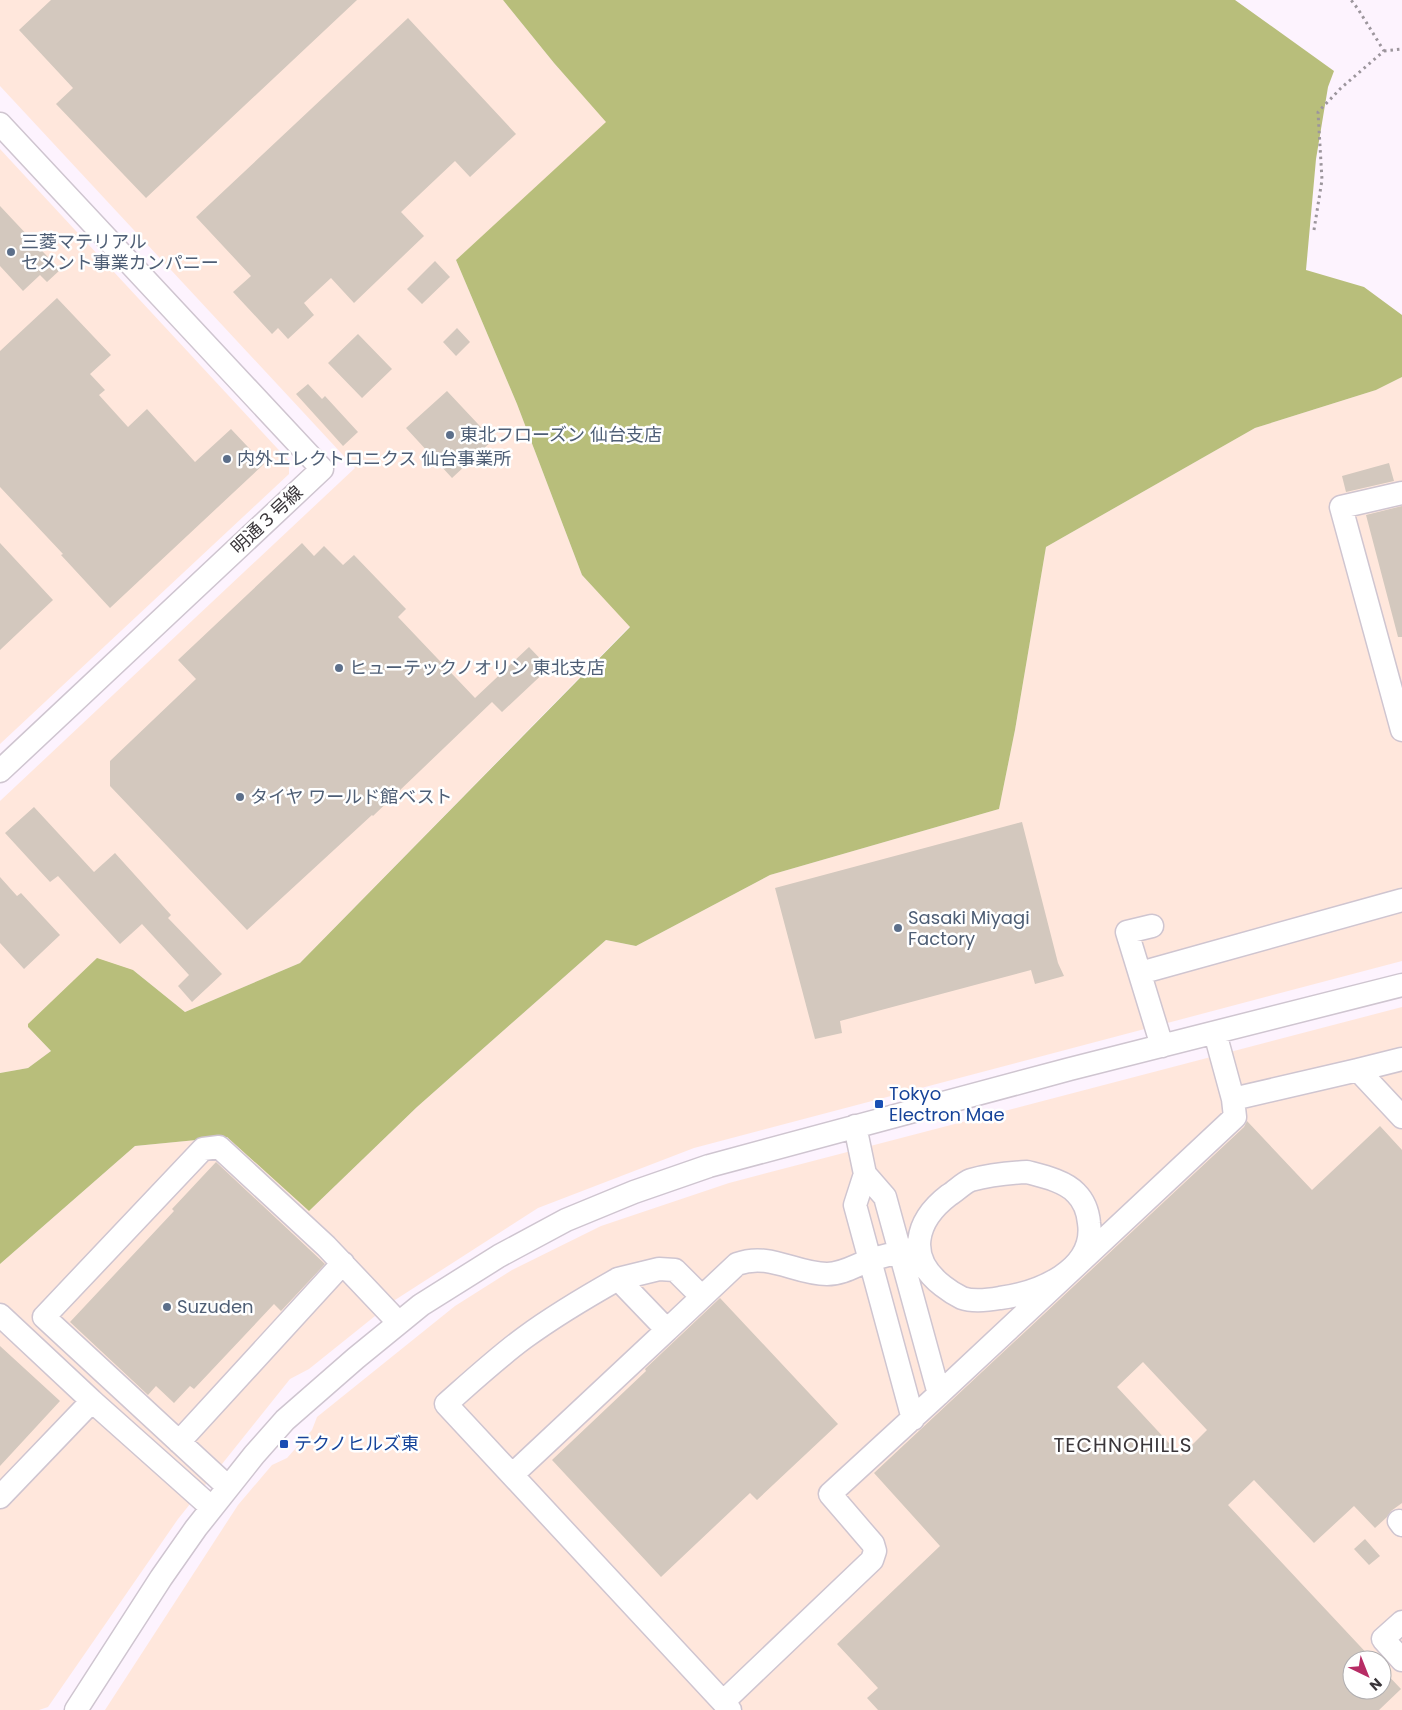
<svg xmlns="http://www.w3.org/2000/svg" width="1402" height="1710" font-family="Poppins,'Noto Sans JP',sans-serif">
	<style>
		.industrial { fill: #ffe7dc; fill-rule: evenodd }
		.forest { fill: #b8be7b }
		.building { fill: #d3c8be; fill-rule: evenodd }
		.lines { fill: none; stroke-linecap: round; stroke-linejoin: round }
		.minor-casing { stroke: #cfc5d0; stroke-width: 25 }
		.path { stroke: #9c959c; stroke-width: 3; stroke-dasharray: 2.5 4; stroke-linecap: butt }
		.minor { stroke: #fff; stroke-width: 22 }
		.service-dot { fill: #5c6f8a; stroke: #fff; stroke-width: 2 }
		.transit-dot { fill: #1a4fb4; stroke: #fff; stroke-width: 2 }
		.labels { text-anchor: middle; stroke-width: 5; stroke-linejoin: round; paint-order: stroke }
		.service-label { font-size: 18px; fill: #4e5e75; stroke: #fff; text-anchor: start }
		.street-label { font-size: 18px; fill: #393539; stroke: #fff }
		.transit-label { font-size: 18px; fill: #164399; stroke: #fff; text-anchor: start }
		.quarter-label { font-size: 20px; letter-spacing: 1px; fill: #393539; stroke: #fff }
	</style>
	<rect width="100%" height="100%" fill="#fdf3fe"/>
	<!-- industrial -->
	<path class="industrial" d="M 0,0 L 503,0 L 554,63 L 607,122 L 456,260 L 517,404 L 582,575 L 630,626 L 300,963 L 185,1012 L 133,970 L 28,1027 L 51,1051 L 28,1068 L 0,1073 L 0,801 L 355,468 L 0,86 Z
		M 0,149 L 289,461 L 289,474 L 0,744 Z
		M 1402,377 L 1402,961 L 694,1148 L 538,1208 L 395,1300 L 309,1369 L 290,1379 L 178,1519 L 48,1707 L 39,1710 L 0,1710 L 0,1264 L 135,1146 L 227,1137 L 309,1211 L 417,1107 L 606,940 L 636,946 L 770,875 L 999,809 L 1015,730 L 1046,547 L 1255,428 L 1376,390 Z
		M 1402,1007 L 1402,1710 L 105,1710 L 238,1505 L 272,1465 L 287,1458 L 312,1430 L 317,1417 L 455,1306 L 512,1270 L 601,1226 L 729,1183 ZM 1352,1660 L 1382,1660 L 1382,1690 L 1352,1690 Z"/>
	<!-- forest -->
	<path class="forest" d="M 503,0 L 1235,0 L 1334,71 L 1328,87 L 1316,159 L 1306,270 L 1364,287 L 1402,315 L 1402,377 L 1376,390 L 1255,428 L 1046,547 L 1015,730 L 999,809 L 770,875 L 636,946 L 606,940 L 417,1107 L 309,1211 L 227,1137 L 135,1146 L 0,1264 L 0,1073 L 28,1068 L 51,1051 L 28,1027 L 28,1024 L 97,958 L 133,970 L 185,1012 L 300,963 L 630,627 L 582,575 L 517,404 L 456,260 L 606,122 L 554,63 Z"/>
	<!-- building -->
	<path class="building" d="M 51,0 L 357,0 L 146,198 L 56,104 L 73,88 L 19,30 Z
		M 408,18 L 516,134 L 470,177 L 455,161 L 401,212 L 424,236 L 354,303 L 331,278 L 304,303 L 314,315 L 288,339 L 278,328 L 272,334 L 233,292 L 251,276 L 196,217 Z
		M 0,206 L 60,270 L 47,282 L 40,275 L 23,291 L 0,266 Z
		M 435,261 L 450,277 L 422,304 L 407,289 Z
		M 57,298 L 111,355 L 90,374 L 105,390 L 99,395 L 128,427 L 147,409 L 195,462 L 231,429 L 264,464 L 110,608 L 61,555 L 63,554 L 0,487 L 0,351 Z
		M 457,328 L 470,342 L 456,356 L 443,342 Z
		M 358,334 L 392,369 L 362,398 L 328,363 Z
		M 308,384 L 322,399 L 325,396 L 358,432 L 343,446 L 296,394 Z
		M 447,391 L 493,440 L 452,478 L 406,428 Z
		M 1389,463 L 1394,481 L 1346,492 L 1342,476 Z
		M 1402,506 L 1402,637 L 1398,637 L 1366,515 Z
		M 0,543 L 53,600 L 0,650 Z
		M 302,543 L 314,556 L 324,546 L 343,565 L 354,555 L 406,609 L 398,617 L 475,698 L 529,647 L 549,668 L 502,712 L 492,702 L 373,816 L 372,815 L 247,930 L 110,786 L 110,761 L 196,679 L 178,660 Z
		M 34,807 L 94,872 L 115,853 L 171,915 L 168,918 L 222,974 L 192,1002 L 178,986 L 189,975 L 142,924 L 120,944 L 58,876 L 50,882 L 5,833 Z
		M 1022,822 L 1058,963 L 1064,976 L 1035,984 L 1031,970 L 840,1021 L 842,1033 L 815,1039 L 775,888 Z
		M 0,877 L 17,896 L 21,893 L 60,935 L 24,969 L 0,943 Z
		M 1247,1121 L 1312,1190 L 1380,1126 L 1402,1150 L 1402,1503 L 1391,1511 L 1387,1517 L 1375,1528 L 1354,1506 L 1314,1543 L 1254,1480 L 1228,1505 L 1373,1660 L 1352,1660 L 1352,1690 L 1382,1690 L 1382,1669 L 1401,1689 L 1379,1710 L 878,1710 L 867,1698 L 878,1688 L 837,1644 L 940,1546 L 874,1473 L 1244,1127 ZM 1143,1362 L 1207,1430 L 1181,1456 L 1117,1387 Z
		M 216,1162 L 325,1264 L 281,1311 L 274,1304 L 194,1389 L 190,1386 L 174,1403 L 156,1386 L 148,1395 L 70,1322 L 174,1211 L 172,1209 Z
		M 720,1298 L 838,1424 L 757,1500 L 750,1493 L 661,1577 L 552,1460 L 646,1371 L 645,1369 Z
		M 0,1346 L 60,1401 L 0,1466 Z
		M 1365,1539 L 1380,1556 L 1369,1565 L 1354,1549 Z"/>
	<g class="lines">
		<!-- minor casing -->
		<g class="minor-casing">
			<path id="minor" d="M 0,124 L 322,469 L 0,771
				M 1402,493 L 1341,507 L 1402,730
				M 1152,926 L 1127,932 L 1162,1046
				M 1140,973 L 1402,900
				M 1215,1033 L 1233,1099
				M 1358,1070 L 1402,1059
				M 855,1126 L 865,1174 L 855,1205 L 913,1419
				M 1027,1172 C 1042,1176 1065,1181 1076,1193 C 1084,1201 1088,1212 1089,1223 C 1096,1271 1037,1293 1000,1298 C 989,1300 973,1302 962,1298 C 956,1295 948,1290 943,1286 C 906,1258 915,1221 949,1195 C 956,1191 963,1183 971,1180 C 989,1175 1008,1173 1027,1172 Z
				M 865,1174 L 885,1197 L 939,1394
				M 618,1279 C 586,1297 554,1316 524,1338 C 497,1358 472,1381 446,1404 L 723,1702
				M 702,1297 L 675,1270 L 659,1269 L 618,1279 L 667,1330 L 737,1264 C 770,1252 795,1274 827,1274 C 843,1274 856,1265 870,1260 C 886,1255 902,1252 918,1247
				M 0,1315 L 92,1401 L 212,1508
				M 179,1442 L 343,1263
				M 512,1475 L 667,1330
				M 228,1487 L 44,1317 L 203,1149 L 219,1147 L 326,1246 L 399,1323
				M 0,1497 L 92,1401
				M 1399,1521 L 1402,1525
				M 1402,1622 L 1383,1639 L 1402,1660
				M 76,1710 L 161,1578 L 196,1528 L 254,1455 L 285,1420 L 356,1358 L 421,1305 L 499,1256 L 566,1220 L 634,1192 L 709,1166 L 1070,1069 L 1402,985
				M 730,1710 L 723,1702 L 872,1560 L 875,1551 L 873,1544 L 830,1494 L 939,1394 L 1235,1117 L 1233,1099 L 1358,1070 L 1402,1117"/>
		</g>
		<!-- path -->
		<path class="path" d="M 1384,51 L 1402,49
			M 1314,230 L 1322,180 L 1318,112 L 1341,88 L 1384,51 L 1358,9 L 1351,0"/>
		<!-- minor -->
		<use href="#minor" class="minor"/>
	</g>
	<!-- markers -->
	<g class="service-dot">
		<circle cx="11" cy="252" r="5"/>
		<circle cx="450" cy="435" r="5"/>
		<circle cx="227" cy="459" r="5"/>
		<circle cx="339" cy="668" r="5"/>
		<circle cx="240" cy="797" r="5"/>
		<circle cx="898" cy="928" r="5"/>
		<circle cx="167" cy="1307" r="5"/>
	</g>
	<g class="transit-dot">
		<rect x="874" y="1099" width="10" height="10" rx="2.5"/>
		<rect x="279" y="1439" width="10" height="10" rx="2.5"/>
	</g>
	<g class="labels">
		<!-- service labels -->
		<g class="service-label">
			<text x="21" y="248">三菱マテリアル<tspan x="21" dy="21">セメント事業カンパニー</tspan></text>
			<text x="460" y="441">東北フローズン 仙台支店</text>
			<text x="237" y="465">内外エレクトロニクス 仙台事業所</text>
			<text x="349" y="674">ヒューテックノオリン 東北支店</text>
			<text x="250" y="803">タイヤ ワールド館ベスト</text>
			<text x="908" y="924">Sasaki Miyagi<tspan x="908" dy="21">Factory</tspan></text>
			<text x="177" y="1313">Suzuden</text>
		</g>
		<!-- street labels -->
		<g class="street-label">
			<text transform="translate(267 520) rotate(-43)" y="6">明通３号線</text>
		</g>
		<!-- transit labels -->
		<g class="transit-label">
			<text x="889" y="1100">Tokyo<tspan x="889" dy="21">Electron Mae</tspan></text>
			<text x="294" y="1450">テクノヒルズ東</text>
		</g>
		<!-- quarter labels -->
		<g class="quarter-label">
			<text x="1123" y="1452">TECHNOHILLS</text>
		</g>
	</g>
	<!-- north arrow -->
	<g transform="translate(1367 1675) rotate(137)"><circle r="24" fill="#ffffff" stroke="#b0aeb0"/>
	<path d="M0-4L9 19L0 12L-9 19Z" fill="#b72c65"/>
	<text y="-8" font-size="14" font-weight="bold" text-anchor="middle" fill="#393539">N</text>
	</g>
</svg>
